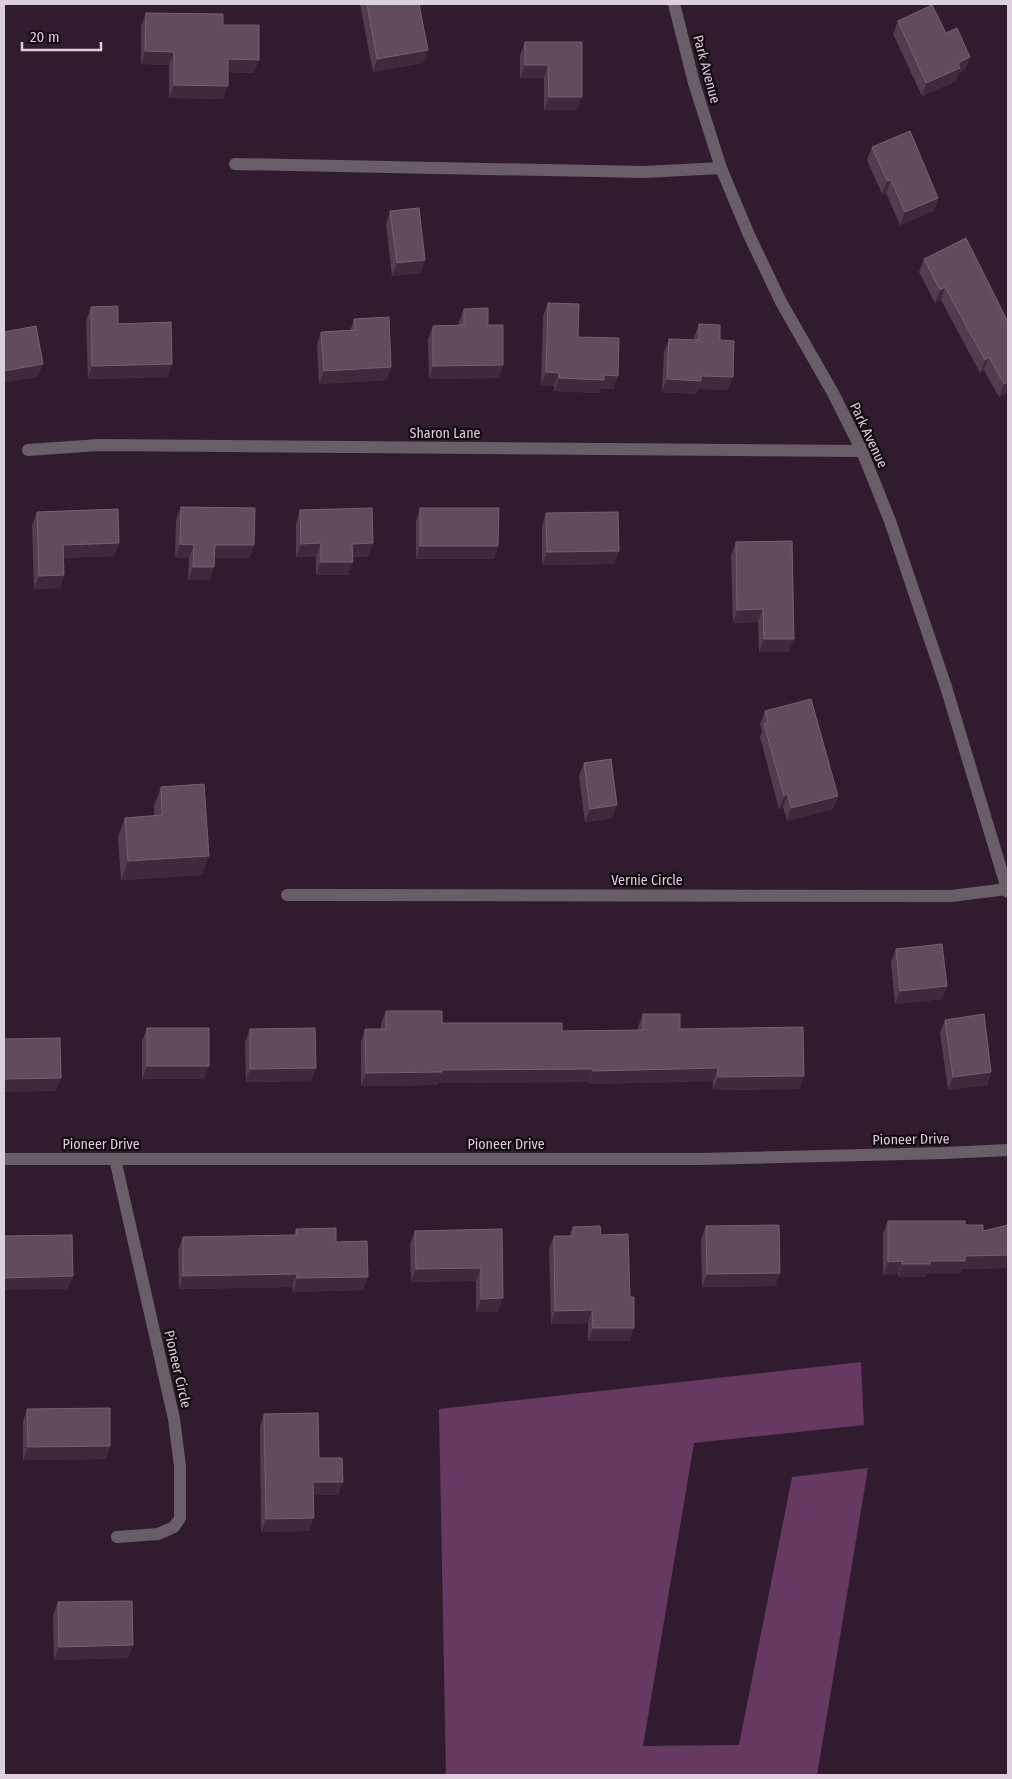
<svg xmlns="http://www.w3.org/2000/svg" width="1012" height="1779" font-family="'Fira Sans Condensed',sans-serif">
	<style>
		.green { fill: #663962 }
		.lines { fill: none; stroke-linecap: round; stroke-linejoin: round }
		.minor { stroke: #695e67; stroke-width: 12 }
		.wall { fill: #523c50 }
		.shaded-wall { fill: #3f293c }
		.building { fill: #614c5e; stroke: #756072 }
		.labels { text-anchor: middle; stroke-width: 4.5; stroke-linejoin: round; paint-order: stroke }
		.street-label { font-size: 14px; fill: #ddcfdb; stroke: #130a12 }
	</style>
	<rect width="100%" height="100%" fill="#311c2f"/>
	<!-- green -->
	<path class="green" d="M 861,1362 L 864,1425 L 694,1443 L 643,1746 L 739,1745 L 792,1477 L 868,1468 L 817,1775 L 446,1775 L 439,1409 Z"/>
	<g class="lines">
		<!-- minor -->
		<path class="minor" d="M 674,4 L 694,83 L 721,168 L 749,235 L 781,302 L 833,393 L 862,451 L 890,521 L 946,687 L 1008,892
			M 235,164 L 644,172 L 721,168
			M 28,450 L 99,445 L 862,451
			M 287,895 L 951,896 L 1007,889
			M 4,1159 L 698,1159 L 945,1153 L 1008,1150
			M 115,1159 L 174,1419 L 180,1466 L 180,1518 L 174,1527 L 158,1534 L 117,1537"/>
	</g>
	<!-- wall -->
	<path class="wall" d="M 360,4 L 419,4 L 428,50 L 423,63 L 373,72 Z
		M 146,13 L 223,25 L 254,73 L 228,72 L 223,99 L 169,98 L 169,65 L 141,64 L 141,26 Z
		M 898,21 L 946,33 L 970,57 L 965,70 L 958,73 L 956,81 L 922,96 L 893,34 Z
		M 525,42 L 582,42 L 577,110 L 544,110 L 544,78 L 520,78 L 520,55 Z
		M 872,147 L 938,198 L 934,211 L 900,225 L 886,193 L 882,194 L 867,160 Z
		M 390,211 L 425,260 L 421,273 L 392,276 L 386,224 Z
		M 924,259 L 1008,322 L 1008,392 L 999,397 L 984,370 L 980,373 L 941,300 L 935,303 L 919,272 Z
		M 548,303 L 578,337 L 618,376 L 613,389 L 601,388 L 599,393 L 554,391 L 554,386 L 541,385 L 543,316 Z
		M 91,307 L 118,324 L 168,377 L 88,379 L 86,320 Z
		M 464,309 L 488,325 L 499,378 L 429,379 L 428,339 L 433,326 L 459,326 L 459,322 Z
		M 354,319 L 391,367 L 387,380 L 319,384 L 317,345 L 321,332 L 350,331 Z
		M 699,324 L 720,340 L 728,390 L 698,389 L 696,394 L 662,392 L 664,352 L 669,339 L 694,340 L 694,337 Z
		M 181,507 L 254,545 L 249,558 L 215,558 L 210,580 L 188,580 L 189,558 L 175,558 L 176,520 Z
		M 420,508 L 498,546 L 494,559 L 416,559 L 416,521 Z
		M 300,510 L 373,543 L 368,556 L 352,557 L 348,575 L 316,575 L 316,556 L 296,557 L 296,523 Z
		M 37,512 L 119,543 L 114,556 L 64,558 L 64,575 L 60,588 L 34,589 L 32,525 Z
		M 546,513 L 619,551 L 614,564 L 542,565 L 542,526 Z
		M 736,542 L 789,652 L 759,652 L 758,622 L 733,623 L 731,555 Z
		M 765,711 L 838,796 L 833,809 L 787,821 L 783,807 L 779,809 L 760,737 L 762,731 L 760,724 Z
		M 584,763 L 612,818 L 585,822 L 579,776 Z
		M 161,787 L 202,875 L 121,880 L 118,837 L 125,818 L 154,816 L 154,806 Z
		M 896,949 L 947,986 L 942,999 L 895,1004 L 891,962 Z
		M 386,1011 L 442,1023 L 562,1031 L 638,1030 L 638,1027 L 643,1014 L 680,1029 L 799,1089 L 713,1090 L 713,1081 L 589,1084 L 589,1082 L 438,1083 L 438,1085 L 361,1086 L 361,1042 L 365,1029 L 381,1029 L 381,1024 Z
		M 945,1020 L 991,1072 L 987,1085 L 948,1090 L 940,1033 Z
		M 147,1028 L 204,1079 L 142,1079 L 142,1041 Z
		M 250,1029 L 316,1068 L 311,1081 L 246,1082 L 245,1042 Z
		M 888,1221 L 965,1225 L 983,1231 L 1003,1268 L 962,1269 L 960,1274 L 926,1274 L 925,1277 L 898,1277 L 898,1274 L 883,1275 L 883,1234 Z
		M 706,1226 L 775,1286 L 702,1287 L 701,1239 Z
		M 573,1227 L 601,1235 L 630,1297 L 634,1328 L 629,1341 L 588,1341 L 588,1323 L 551,1324 L 549,1249 L 554,1236 L 569,1236 Z
		M 296,1229 L 336,1242 L 363,1290 L 293,1292 L 292,1287 L 179,1289 L 178,1250 L 183,1237 L 294,1235 Z
		M 502,1229 L 498,1312 L 476,1312 L 476,1281 L 411,1282 L 410,1244 L 415,1231 Z
		M 27,1409 L 110,1446 L 106,1459 L 23,1460 L 23,1422 Z
		M 264,1414 L 319,1458 L 343,1482 L 338,1495 L 313,1495 L 309,1531 L 261,1532 L 260,1427 Z
		M 58,1602 L 128,1658 L 54,1660 L 53,1615 Z"/>
	<!-- shaded-wall -->
	<path class="shaded-wall" d="M 428,50 L 423,63 L 373,72 L 377,59 Z
		M 145,51 L 174,52 L 169,65 L 141,64 Z
		M 970,57 L 965,70 L 958,73 L 956,81 L 922,96 L 926,83 L 958,63 Z
		M 228,59 L 259,60 L 254,73 L 224,72 Z
		M 525,65 L 548,65 L 544,78 L 520,78 Z
		M 174,85 L 228,86 L 223,99 L 169,98 Z
		M 549,97 L 582,97 L 577,110 L 544,110 Z
		M 891,180 L 886,193 L 882,194 L 887,181 Z
		M 938,198 L 934,211 L 900,225 L 905,212 Z
		M 425,260 L 421,273 L 392,276 L 397,263 Z
		M 945,287 L 941,300 L 935,303 L 940,290 Z
		M 989,357 L 984,370 L 980,373 L 985,360 Z
		M 43,364 L 38,377 L 4,383 L 4,371 Z
		M 172,364 L 168,377 L 88,379 L 92,366 Z
		M 503,365 L 499,378 L 429,379 L 433,366 Z
		M 391,367 L 387,380 L 319,384 L 324,371 Z
		M 546,372 L 559,373 L 554,386 L 541,385 Z
		M 604,375 L 618,376 L 613,389 L 601,388 L 599,393 L 554,391 L 559,378 Z
		M 701,376 L 733,377 L 728,390 L 698,389 L 696,394 L 662,392 L 667,379 Z
		M 1008,382 L 1008,392 L 999,397 L 1004,384 Z
		M 119,543 L 114,556 L 58,558 L 63,545 Z
		M 321,543 L 316,556 L 296,557 L 301,544 Z
		M 373,543 L 368,556 L 347,557 L 352,544 Z
		M 180,544 L 194,545 L 189,558 L 175,558 Z
		M 215,545 L 254,545 L 249,558 L 210,558 Z
		M 420,546 L 498,546 L 494,559 L 416,559 Z
		M 619,551 L 614,564 L 542,565 L 547,552 Z
		M 321,562 L 353,562 L 348,575 L 316,575 Z
		M 193,567 L 214,567 L 210,580 L 188,580 Z
		M 64,575 L 60,588 L 34,589 L 39,576 Z
		M 763,609 L 758,622 L 733,623 L 737,610 Z
		M 764,639 L 794,639 L 789,652 L 759,652 Z
		M 788,794 L 783,807 L 779,809 L 784,796 Z
		M 838,796 L 833,809 L 787,821 L 791,808 Z
		M 617,805 L 612,818 L 585,822 L 590,809 Z
		M 209,856 L 202,875 L 121,880 L 128,861 Z
		M 947,986 L 942,999 L 895,1004 L 900,991 Z
		M 147,1066 L 209,1066 L 204,1079 L 142,1079 Z
		M 316,1068 L 311,1081 L 246,1082 L 250,1069 Z
		M 718,1068 L 713,1081 L 589,1084 L 593,1071 Z
		M 593,1069 L 589,1082 L 438,1083 L 438,1085 L 361,1086 L 366,1073 L 442,1070 Z
		M 991,1072 L 987,1085 L 948,1090 L 953,1077 Z
		M 804,1076 L 799,1089 L 713,1090 L 718,1077 Z
		M 61,1078 L 56,1091 L 4,1092 L 4,1079 Z
		M 1008,1255 L 1008,1267 L 1003,1268 L 962,1269 L 960,1274 L 926,1274 L 925,1277 L 898,1277 L 902,1264 L 930,1261 L 965,1256 Z
		M 902,1261 L 898,1274 L 883,1275 L 888,1262 Z
		M 481,1268 L 476,1281 L 411,1282 L 416,1269 Z
		M 780,1273 L 775,1286 L 702,1287 L 707,1274 Z
		M 297,1274 L 292,1287 L 179,1289 L 183,1276 Z
		M 73,1276 L 68,1289 L 4,1290 L 4,1278 Z
		M 368,1277 L 363,1290 L 293,1292 L 297,1278 Z
		M 503,1298 L 498,1312 L 476,1312 L 481,1299 Z
		M 592,1310 L 588,1323 L 551,1324 L 555,1311 Z
		M 593,1328 L 634,1328 L 629,1341 L 588,1341 Z
		M 110,1446 L 106,1459 L 23,1460 L 28,1447 Z
		M 313,1482 L 343,1482 L 338,1495 L 308,1495 Z
		M 314,1518 L 309,1531 L 261,1532 L 266,1519 Z
		M 133,1645 L 128,1658 L 54,1660 L 59,1647 Z"/>
	<!-- building -->
	<path class="building" d="M 367,4 L 419,4 L 428,50 L 377,59 Z
		M 932,5 L 946,33 L 957,28 L 970,57 L 958,63 L 960,68 L 926,83 L 898,21 Z
		M 146,13 L 223,14 L 223,25 L 259,25 L 259,60 L 228,59 L 228,86 L 174,85 L 174,52 L 145,51 Z
		M 525,42 L 582,42 L 582,97 L 549,97 L 548,65 L 525,65 Z
		M 910,131 L 938,198 L 905,212 L 891,180 L 887,181 L 872,147 Z
		M 419,208 L 425,260 L 397,263 L 390,211 Z
		M 966,238 L 1008,322 L 1008,382 L 1004,384 L 989,357 L 985,360 L 945,287 L 940,290 L 924,259 Z
		M 548,303 L 579,304 L 578,337 L 619,338 L 618,376 L 604,375 L 604,380 L 559,378 L 559,373 L 546,372 Z
		M 118,306 L 118,324 L 171,322 L 172,364 L 92,366 L 91,307 Z
		M 488,308 L 488,325 L 503,325 L 503,365 L 433,366 L 433,326 L 464,325 L 464,309 Z
		M 389,317 L 391,367 L 324,371 L 321,332 L 355,330 L 354,319 Z
		M 699,324 L 720,325 L 720,340 L 734,341 L 733,377 L 701,376 L 701,381 L 667,379 L 669,339 L 699,340 Z
		M 36,326 L 43,364 L 4,371 L 4,332 Z
		M 181,507 L 255,508 L 254,545 L 215,545 L 214,567 L 193,567 L 194,545 L 180,544 Z
		M 372,508 L 373,543 L 352,544 L 353,562 L 321,562 L 321,543 L 301,544 L 300,510 Z
		M 420,508 L 499,508 L 498,546 L 420,546 Z
		M 118,509 L 119,543 L 63,545 L 64,575 L 39,576 L 37,512 Z
		M 618,512 L 619,551 L 547,552 L 546,513 Z
		M 792,541 L 794,639 L 764,639 L 763,609 L 737,610 L 736,542 Z
		M 811,699 L 838,796 L 791,808 L 788,794 L 784,796 L 764,724 L 768,723 L 765,711 Z
		M 611,759 L 617,805 L 590,809 L 584,763 Z
		M 204,784 L 209,856 L 128,861 L 125,818 L 162,815 L 161,787 Z
		M 942,944 L 947,986 L 900,991 L 896,949 Z
		M 386,1011 L 442,1011 L 442,1023 L 562,1023 L 562,1031 L 643,1030 L 643,1014 L 680,1014 L 680,1029 L 803,1027 L 804,1076 L 718,1077 L 718,1068 L 593,1071 L 593,1069 L 442,1070 L 442,1072 L 366,1073 L 365,1029 L 386,1029 Z
		M 984,1014 L 991,1072 L 953,1077 L 945,1020 Z
		M 147,1028 L 209,1028 L 209,1066 L 147,1066 Z
		M 315,1028 L 316,1068 L 250,1069 L 250,1029 Z
		M 60,1038 L 61,1078 L 4,1079 L 4,1039 Z
		M 888,1221 L 965,1221 L 965,1225 L 983,1225 L 983,1231 L 1008,1225 L 1008,1255 L 965,1256 L 965,1261 L 930,1261 L 930,1264 L 902,1264 L 902,1261 L 888,1262 Z
		M 779,1225 L 780,1273 L 707,1274 L 706,1226 Z
		M 600,1226 L 601,1235 L 628,1234 L 630,1297 L 634,1297 L 634,1328 L 593,1328 L 592,1310 L 555,1311 L 554,1236 L 573,1236 L 573,1227 Z
		M 336,1228 L 336,1242 L 367,1241 L 368,1277 L 297,1278 L 297,1274 L 183,1276 L 183,1237 L 297,1235 L 296,1229 Z
		M 502,1229 L 503,1298 L 481,1299 L 481,1268 L 416,1269 L 415,1231 Z
		M 72,1235 L 73,1276 L 4,1278 L 4,1236 Z
		M 110,1408 L 110,1446 L 28,1447 L 27,1409 Z
		M 318,1413 L 319,1458 L 342,1458 L 343,1482 L 313,1482 L 314,1518 L 266,1519 L 264,1414 Z
		M 132,1601 L 133,1645 L 59,1647 L 58,1602 Z"/>
	<g class="labels">
		<!-- street labels -->
		<g class="street-label">
			<text transform="translate(707 69) rotate(75)" y="5">Park Avenue</text>
			<text x="445" y="438">Sharon Lane</text>
			<text transform="translate(869 435) rotate(65)" y="5">Park Avenue</text>
			<text x="647" y="885">Vernie Circle</text>
			<text transform="translate(911 1139) rotate(-1)" y="5">Pioneer Drive</text>
			<text x="101" y="1149">Pioneer Drive</text>
			<text x="506" y="1149">Pioneer Drive</text>
			<text transform="translate(178 1369) rotate(77)" y="5">Pioneer Circle</text>
		</g>
	</g>
	<!-- border -->
	<rect width="1012" height="1779" fill="none" stroke="#ddcfdb" stroke-width="10"/>
	<!-- scale -->
	<path d="M22 42v8h79v-8" fill="none" stroke="#ddcfdb" stroke-width="2.5"/>
	<text x="30" y="42" font-size="15" fill="#ddcfdb" stroke="#130a12" stroke-width="4" paint-order="stroke">20 m</text>
</svg>
